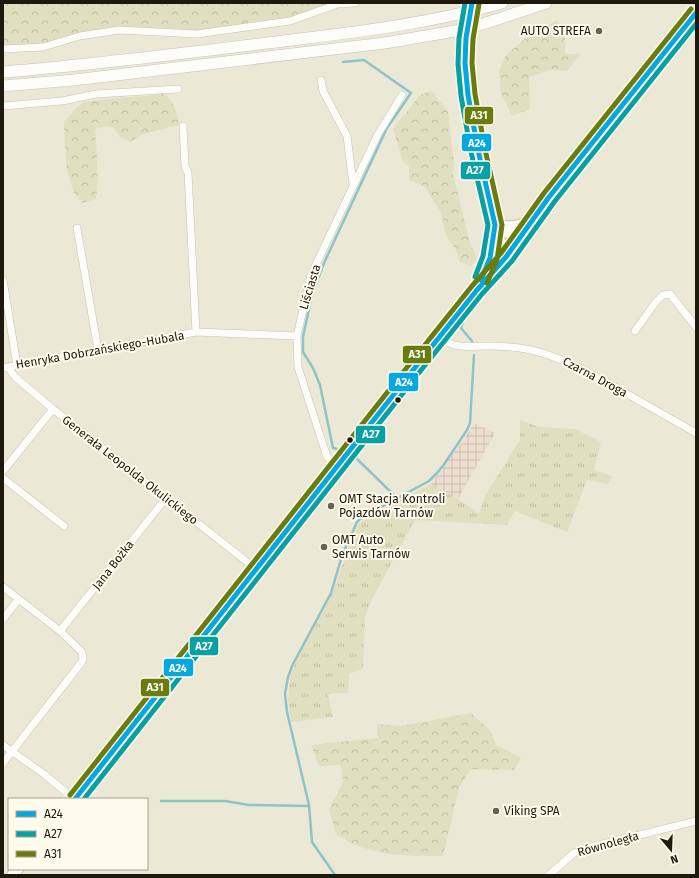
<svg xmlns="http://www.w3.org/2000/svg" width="699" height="878" font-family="'Fira Sans',sans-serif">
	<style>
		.industrial { fill: url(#industrial-grid) }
		.grass { fill: url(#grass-tufts) }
		.forest { fill: url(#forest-crowns) }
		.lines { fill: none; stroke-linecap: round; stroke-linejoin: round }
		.stream { stroke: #8dc4ca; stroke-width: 2.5 }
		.street-casing { stroke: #c7c4b5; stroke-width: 8 }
		.secondary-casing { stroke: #c7c4b5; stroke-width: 12 }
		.primary-casing { stroke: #c7c4b5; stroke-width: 12 }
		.street { stroke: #fcfcf9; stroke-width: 7 }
		.secondary { stroke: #fcfcf9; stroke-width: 10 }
		.primary { stroke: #fcfcf9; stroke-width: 11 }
		.primary-bridge-casing { stroke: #c7c4b5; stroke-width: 12; stroke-linecap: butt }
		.primary-bridge { stroke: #fcfcf9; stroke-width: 11 }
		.bus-1-casing { stroke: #fefbed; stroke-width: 8 }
		.bus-2-casing { stroke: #fefbed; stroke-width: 8 }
		.bus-3-casing { stroke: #fefbed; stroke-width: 8 }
		.bus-1 { stroke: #04a8de; stroke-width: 5 }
		.bus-2 { stroke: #08a0a4; stroke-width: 5 }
		.bus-3 { stroke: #6a7c0d; stroke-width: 5 }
		.poi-dot { fill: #656253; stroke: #fefbed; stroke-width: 1.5 }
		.bus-dot { fill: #1d1a0d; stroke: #fefbed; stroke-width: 1.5 }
		.labels { text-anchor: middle; stroke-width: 4; stroke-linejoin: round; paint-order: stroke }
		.poi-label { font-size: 12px; fill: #1d1a0d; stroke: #fefbed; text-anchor: start }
		.street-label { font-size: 12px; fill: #1d1a0d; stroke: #fefbed }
		.line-badge { stroke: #fefbed; stroke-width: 1.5 }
		.badge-label { font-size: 11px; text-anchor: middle; font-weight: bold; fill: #fff }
	</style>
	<defs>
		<pattern id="industrial-grid" width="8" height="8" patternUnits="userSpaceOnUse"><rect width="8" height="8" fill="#edded0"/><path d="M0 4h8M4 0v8" fill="none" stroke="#cbbeb1"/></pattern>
		<pattern id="grass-tufts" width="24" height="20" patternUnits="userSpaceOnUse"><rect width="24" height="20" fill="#e0dfbf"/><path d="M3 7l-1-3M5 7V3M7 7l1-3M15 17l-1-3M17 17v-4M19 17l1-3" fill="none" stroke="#c0bfa3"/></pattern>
		<pattern id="forest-crowns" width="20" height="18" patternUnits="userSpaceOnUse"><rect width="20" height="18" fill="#e0dfbf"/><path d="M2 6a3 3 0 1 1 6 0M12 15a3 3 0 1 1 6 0" fill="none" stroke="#c0bfa3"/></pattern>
	</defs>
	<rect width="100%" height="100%" fill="#ece8d6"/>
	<!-- industrial -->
	<path class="industrial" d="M 474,423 L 495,433 L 458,499 L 431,484 L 462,442 Z"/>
	<!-- grass -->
	<path class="grass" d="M 520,420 L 539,427 L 575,429 L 601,442 L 594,470 L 612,476 L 608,484 L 587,480 L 567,532 L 515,511 L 507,525 L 415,520 L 372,599 L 365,616 L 363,669 L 349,674 L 348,693 L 328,694 L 333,717 L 291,722 L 288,700 L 290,678 L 296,661 L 334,588 L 358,525 L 368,517 L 431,484 L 458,499 L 479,514 L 485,496 L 520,440 Z"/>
	<!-- forest -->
	<path class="forest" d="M 3,3 L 345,3 L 301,16 L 206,32 L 131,29 L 65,41 L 3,48 Z
		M 557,20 L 565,33 L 565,54 L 580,54 L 567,71 L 549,70 L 529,77 L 530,109 L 512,116 L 501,93 L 499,71 L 506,55 L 528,36 Z
		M 432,91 L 448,112 L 454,164 L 453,174 L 470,243 L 477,258 L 471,266 L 460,262 L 456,250 L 446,235 L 441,213 L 425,187 L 409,180 L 409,166 L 403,162 L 393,129 L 420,95 Z
		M 161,93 C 174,98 177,113 179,125 L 143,134 L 130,142 L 120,137 L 114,128 L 108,126 L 95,129 C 97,152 99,176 96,199 L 82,203 L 74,193 L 67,171 L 64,130 L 64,122 L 77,107 L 84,102 L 129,97 L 148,96 Z
		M 471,713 L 491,731 L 496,745 L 521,758 L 514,770 L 470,769 L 459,788 L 443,856 C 415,856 385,857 359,846 C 351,844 344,838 336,835 L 329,809 L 343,782 L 341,765 L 319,766 L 311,745 L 378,738 L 377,724 L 401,726 Z"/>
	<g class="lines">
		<!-- stream -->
		<path class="stream" d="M 663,67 L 696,27
			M 617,127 L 659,73
			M 598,150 L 613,132
			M 472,341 L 461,328 L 463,321 L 593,157
			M 337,449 L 333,448 L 320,385 L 313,368 L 303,352 L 303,337 L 312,295 L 324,263 L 387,128 L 411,93 L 364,60 L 343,62
			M 355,457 L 397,498
			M 161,801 L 225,801 L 249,805 L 309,806
			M 335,875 L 312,842 L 309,805 L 287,712 L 285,694 L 288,677 L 293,664 L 331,593 L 342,556 L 357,522 L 361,518 L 429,481 L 438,472 L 445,463 L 467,430 L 470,423 L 474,355"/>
		<!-- street casing -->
		<g class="street-casing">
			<path id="street" d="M 3,49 L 43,47 L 80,36 L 119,30 L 197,34 L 290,21 L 338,4 L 355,3
				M 321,80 L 323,91 L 347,136 L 353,184
				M 3,106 L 62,101 L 96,94 L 178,89
				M 183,126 L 185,166 L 188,173 L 196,332
				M 77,228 L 98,350
				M 3,280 L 17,365
				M 635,331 L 655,303 L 663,295 L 670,294 L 696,327
				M 440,337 C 454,350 470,346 489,346 C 502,346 517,347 531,350 C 564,358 593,374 622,391 C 647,405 671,419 696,433
				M 8,367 L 15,377 L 53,409 L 256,569
				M 3,368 L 196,332 L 297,336
				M 337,467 L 327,457 L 298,367 L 297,336 L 311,275 L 377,136 L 402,95
				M 3,471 L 53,409
				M 3,478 L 64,526
				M 3,587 L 60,631 L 82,652 L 83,659 L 81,663 L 3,763
				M 3,619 L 18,600
				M 60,631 L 166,498
				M 3,745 L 44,774 L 74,799
				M 549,875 L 574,853 L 587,848 L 696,821"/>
		</g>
		<!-- secondary casing -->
		<g class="secondary-casing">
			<path id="secondary" d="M 495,225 C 502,241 502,250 495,267
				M 495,225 C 510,227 519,228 532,218
				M 498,227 C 507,235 517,235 527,228
				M 482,279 L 490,258 L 495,225
				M 75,799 L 417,365 L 477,290 L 506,257 L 549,197 L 696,13
				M 12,875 L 18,869"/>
		</g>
		<!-- primary casing -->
		<g class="primary-casing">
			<path id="primary" d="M 465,63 C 470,118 483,171 495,225
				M 3,72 C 91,65 179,54 267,43 C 347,33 425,25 502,3
				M 3,86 L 74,80 L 385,43 L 455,31 L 483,24 L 546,3"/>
		</g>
		<!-- street -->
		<use href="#street" class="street"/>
		<!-- secondary -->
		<use href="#secondary" class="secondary"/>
		<!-- primary -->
		<use href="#primary" class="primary"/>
		<!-- primary-bridge casing -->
		<g class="primary-bridge-casing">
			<path id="primary-bridge" d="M 465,63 L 466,38 L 472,3"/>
		</g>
		<!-- primary-bridge -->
		<use href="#primary-bridge" class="primary-bridge"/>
		<!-- bus-1 casing -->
		<g class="bus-1-casing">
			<path id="bus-1" d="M 472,3 L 466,38 L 465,63 L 468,95 L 478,150 L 495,225 L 490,258 L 481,280
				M 75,799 L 417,365 L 477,290 L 506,257 L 549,197 L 696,13"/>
		</g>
		<!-- bus-2 casing -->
		<g class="bus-2-casing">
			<path id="bus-2" d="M 465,3 L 459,38 L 458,64 L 461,96 L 471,152 L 488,225 L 483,256 L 475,277
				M 84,799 L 422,369 L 482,294 L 512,261 L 555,201 L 696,24"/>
		</g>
		<!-- bus-3 casing -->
		<g class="bus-3-casing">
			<path id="bus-3" d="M 479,4 L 473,39 L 472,63 L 475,94 L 485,149 L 502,225 L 497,260 L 487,283
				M 70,795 L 412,361 L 472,286 L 501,253 L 544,193 L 691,9"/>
		</g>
		<!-- bus-1 -->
		<use href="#bus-1" class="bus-1"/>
		<!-- bus-2 -->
		<use href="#bus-2" class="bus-2"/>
		<!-- bus-3 -->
		<use href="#bus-3" class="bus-3"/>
	</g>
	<!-- markers -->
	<g class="poi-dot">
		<circle cx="599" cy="31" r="4"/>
		<circle cx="331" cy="506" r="4"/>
		<circle cx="324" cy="547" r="4"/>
		<circle cx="496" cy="811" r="4"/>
	</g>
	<g class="bus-dot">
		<circle cx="398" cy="400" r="3.5"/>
		<circle cx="350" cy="440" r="3.5"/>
	</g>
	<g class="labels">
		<!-- poi labels -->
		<g class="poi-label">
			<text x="591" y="35" text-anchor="end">AUTO STREFA</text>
			<text x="339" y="503">OMT Stacja Kontroli<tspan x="339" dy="14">Pojazdów Tarnów</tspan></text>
			<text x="332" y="544">OMT Auto<tspan x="332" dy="14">Serwis Tarnów</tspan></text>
			<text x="504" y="815">Viking SPA</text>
		</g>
		<!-- street labels -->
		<g class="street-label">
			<text transform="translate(310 287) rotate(-73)" y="4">Liściasta</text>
			<text transform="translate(100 350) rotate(-10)" y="4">Henryka Dobrzańskiego-Hubala</text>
			<text transform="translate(595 377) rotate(28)" y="4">Czarna Droga</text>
			<text transform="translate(130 470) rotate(38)" y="4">Generała Leopolda Okulickiego</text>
			<text transform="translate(113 565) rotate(-52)" y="4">Jana Bożka</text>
			<text transform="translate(608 844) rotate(-16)" y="4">Równoległa</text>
		</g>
	</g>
	<g class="line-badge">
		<rect x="464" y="106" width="30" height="19" rx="4" fill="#6a7c0d"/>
		<rect x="461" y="133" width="31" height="19" rx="4" fill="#04a8de"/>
		<rect x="460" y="161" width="31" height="19" rx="4" fill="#08a0a4"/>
		<rect x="402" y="345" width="30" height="19" rx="4" fill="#6a7c0d"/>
		<rect x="388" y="372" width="31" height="20" rx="4" fill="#04a8de"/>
		<rect x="355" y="425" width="31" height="19" rx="4" fill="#08a0a4"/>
		<rect x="189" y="636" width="30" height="20" rx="4" fill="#08a0a4"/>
		<rect x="163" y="658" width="31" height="19" rx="4" fill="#04a8de"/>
		<rect x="140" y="678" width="30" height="19" rx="4" fill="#6a7c0d"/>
	</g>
	<g class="badge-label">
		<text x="479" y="119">A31</text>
		<text x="477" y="147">A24</text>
		<text x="475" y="174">A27</text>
		<text x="417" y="358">A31</text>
		<text x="404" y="386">A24</text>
		<text x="371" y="438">A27</text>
		<text x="204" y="650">A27</text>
		<text x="178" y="672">A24</text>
		<text x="155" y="691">A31</text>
	</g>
	<!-- border -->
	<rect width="699" height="878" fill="none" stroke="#1d1a0d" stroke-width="8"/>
	<!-- legend -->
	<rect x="8" y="798" width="140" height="72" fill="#fefbed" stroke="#a4a193"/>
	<rect x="16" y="811" width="20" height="6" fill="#04a8de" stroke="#a4a193"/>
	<text x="44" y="818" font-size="12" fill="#1d1a0d">A24</text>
	<rect x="16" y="831" width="20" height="6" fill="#08a0a4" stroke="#a4a193"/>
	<text x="44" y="838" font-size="12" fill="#1d1a0d">A27</text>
	<rect x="16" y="851" width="20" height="6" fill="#6a7c0d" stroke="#a4a193"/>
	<text x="44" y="858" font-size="12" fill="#1d1a0d">A31</text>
	<!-- north arrow -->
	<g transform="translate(671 850) rotate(161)" stroke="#fefbed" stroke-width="3" paint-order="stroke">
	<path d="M0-3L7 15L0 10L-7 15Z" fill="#1d1a0d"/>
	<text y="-6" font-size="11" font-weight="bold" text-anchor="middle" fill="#1d1a0d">N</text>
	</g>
</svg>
